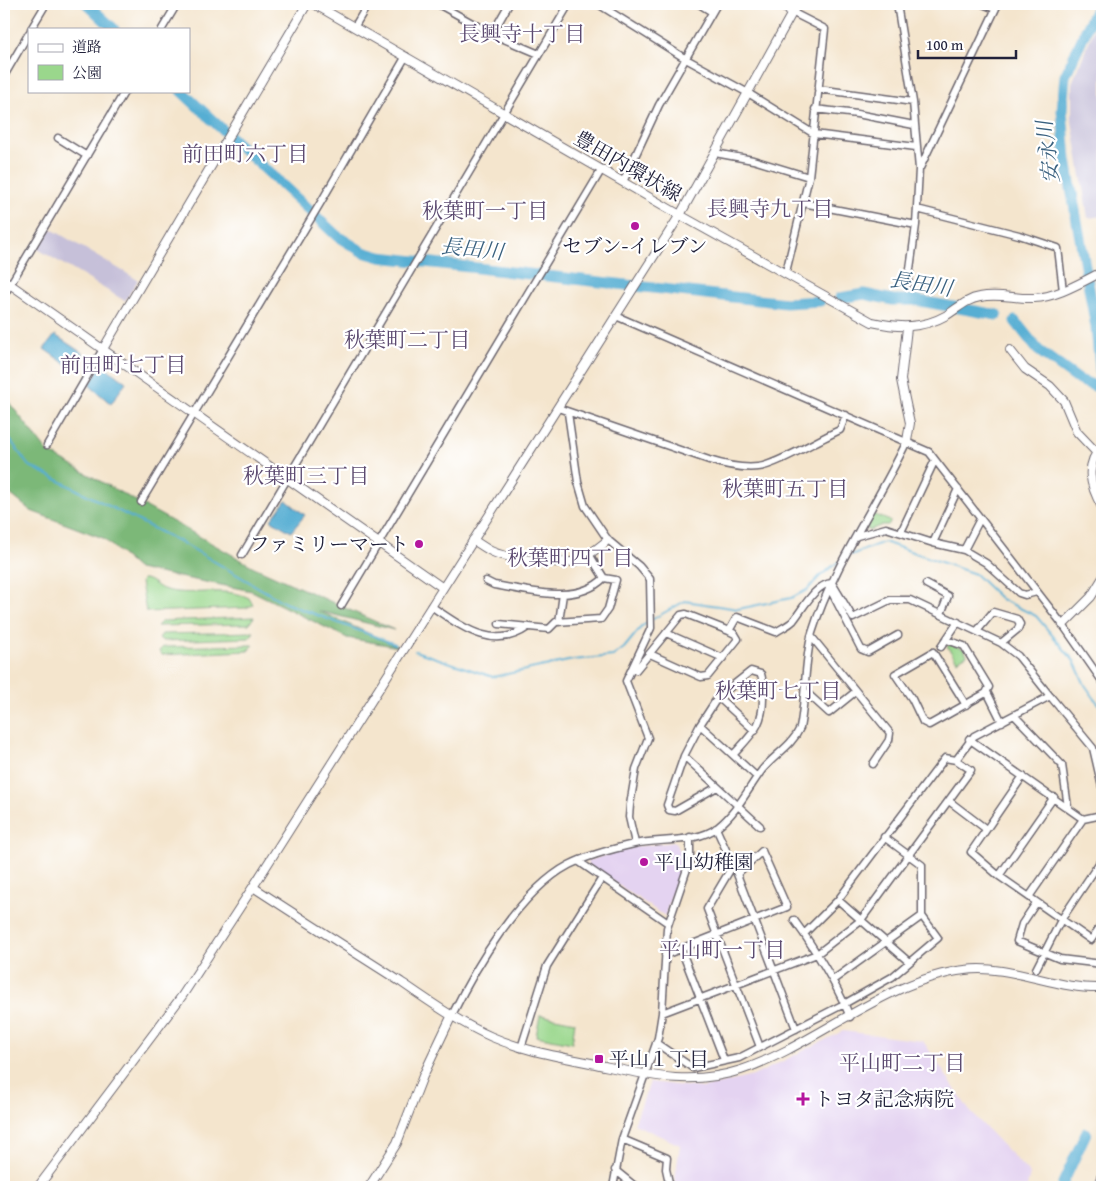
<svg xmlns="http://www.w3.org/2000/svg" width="1106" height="1191" font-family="'Gentium Book Plus','Noto Serif JP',serif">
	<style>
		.built { fill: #e4d3f1 }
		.industrial { fill: #c6c0d9 }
		.green { fill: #9ad78c; stroke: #5e7c64 }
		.forest { fill: #7bb878; stroke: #4e6d5a }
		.water { fill: #57aed3; stroke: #3c6887 }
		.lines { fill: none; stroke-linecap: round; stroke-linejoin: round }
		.stream { stroke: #57aed3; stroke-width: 2 }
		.river { stroke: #57aed3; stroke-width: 11 }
		.minor-casing { stroke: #6c666e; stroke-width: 9 }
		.tertiary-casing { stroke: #6c666e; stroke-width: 10 }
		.minor { stroke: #fff; stroke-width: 6 }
		.tertiary { stroke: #fff; stroke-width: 8 }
		.poi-dot { fill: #b5179e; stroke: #fff; stroke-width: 2 }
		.labels { text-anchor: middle; stroke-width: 4.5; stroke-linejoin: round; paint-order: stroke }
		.street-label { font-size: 20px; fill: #22223b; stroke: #fff }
		.poi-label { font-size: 20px; fill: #22223b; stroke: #fff; text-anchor: start }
		.neighbourhood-label { font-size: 21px; fill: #5c4a70; stroke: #fff }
		.water-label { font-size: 21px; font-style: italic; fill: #3a617f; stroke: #fff }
	</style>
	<rect width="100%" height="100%" fill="#fff"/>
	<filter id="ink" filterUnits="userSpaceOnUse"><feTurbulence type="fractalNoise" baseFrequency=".02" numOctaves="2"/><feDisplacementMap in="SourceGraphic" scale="10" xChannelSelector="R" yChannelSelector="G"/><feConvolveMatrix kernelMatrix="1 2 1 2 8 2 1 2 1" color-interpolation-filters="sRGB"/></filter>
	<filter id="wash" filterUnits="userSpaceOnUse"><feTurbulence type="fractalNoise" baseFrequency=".0096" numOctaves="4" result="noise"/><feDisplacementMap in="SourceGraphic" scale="20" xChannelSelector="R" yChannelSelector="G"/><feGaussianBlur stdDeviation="1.12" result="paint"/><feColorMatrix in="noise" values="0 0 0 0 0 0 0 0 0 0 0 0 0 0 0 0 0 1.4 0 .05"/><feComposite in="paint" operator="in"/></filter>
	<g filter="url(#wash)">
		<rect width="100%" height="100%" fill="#f4e5cd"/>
		<!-- built -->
		<path class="built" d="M 674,842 L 684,856 L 665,916 L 588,865 L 587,861 L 633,847 Z
			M 843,1031 L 923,1041 L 969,1110 L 1030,1174 L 1027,1187 L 674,1187 L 680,1145 L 634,1124 L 650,1082 L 703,1088 L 753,1076 Z"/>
		<!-- industrial -->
		<path class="industrial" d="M 1102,10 L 1102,216 L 1088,218 L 1072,121 L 1072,83 Z
			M 48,227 L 138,280 L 125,301 L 36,248 Z"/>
		<!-- green -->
		<path class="green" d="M 873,514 L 890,521 L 890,523 L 888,525 L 882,525 L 870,530 L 866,528 Z
			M 142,579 C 150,578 156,586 163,589 C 188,598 223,585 249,598 L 253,605 L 246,608 L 146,612 L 141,582 Z
			M 254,617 L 249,624 L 157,626 L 162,621 Z
			M 254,632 L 249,638 L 163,641 L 159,638 L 162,634 Z
			M 949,644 L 964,649 L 967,655 L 957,661 L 947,646 Z
			M 253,645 L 248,651 L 162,655 L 159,651 L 163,647 Z
			M 540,1015 L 575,1022 L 572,1043 L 536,1036 Z"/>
		<!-- forest -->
		<path class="forest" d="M 4,396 L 48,452 L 254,567 L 394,630 L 319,611 L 399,647 L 347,638 L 252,591 L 138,569 L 103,538 L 31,511 L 4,489 Z"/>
		<!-- water -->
		<path class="water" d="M 55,335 L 84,354 L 74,370 L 44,349 Z
			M 102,365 L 126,382 L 111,404 L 89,385 Z
			M 286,500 L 305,515 L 291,532 L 271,520 Z"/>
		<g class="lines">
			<!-- stream -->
			<path class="stream" d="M 4,431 L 28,465 L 186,545 L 285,603 L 395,644
				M 851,555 L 884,542 L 975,574 L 1001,599 L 1036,616 L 1074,661 L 1085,685 L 1102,709
				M 653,619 L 685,601 L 738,609 L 791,598 L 807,590 L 820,576 L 838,562
				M 415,651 L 493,677 L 573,660 L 613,656 L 624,648 L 642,626 L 649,622"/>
			<!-- river -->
			<path class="river" d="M 87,4 L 114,29
				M 1098,4 L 1065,76 L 1062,110 L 1066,160 L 1096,327 L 1102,390
				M 181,91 L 337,236 L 363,252 L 380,257 L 786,303 L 820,301
				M 840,298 L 864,294 L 893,300 L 915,300 L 997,315
				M 1015,321 L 1038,350 L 1079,380 L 1100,388
				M 1063,1183 L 1086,1133"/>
		</g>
	</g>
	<g filter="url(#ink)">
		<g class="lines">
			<!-- minor casing -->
			<g class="minor-casing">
				<path id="minor" d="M 438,4 L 492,34 L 539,54
					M 598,4 L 686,59 L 748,93 L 814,134 L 916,147
					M 699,4 L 712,12
					M 776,4 L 825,29 L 809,177 L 786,272
					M 897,4 L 913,102 L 919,169 L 916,225 L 908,284
					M 983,4 L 995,9
					M 355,26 L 368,4
					M 31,29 L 46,4
					M 162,29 L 177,4
					M 492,34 L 509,4
					M 4,76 L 29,33
					M 818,89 L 913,102
					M 815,109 L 857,114 L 914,125
					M 58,138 L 87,156
					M 715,153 L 753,160 L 809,177
					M 920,168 L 998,4
					M 623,182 L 659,105 L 717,4
					M 803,203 L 916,225
					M 917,209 L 1019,235 L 1058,248 L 1063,291
					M 4,295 L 125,91
					M 616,316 L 929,452 L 1063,625 L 1102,681
					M 558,408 L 709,460 C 725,465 741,469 758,467 C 775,466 821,438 840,430 L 846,415
					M 568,413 L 578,482 L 585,506 L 608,540 L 639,566 L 650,579 L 651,628 L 626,681 L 648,738 L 636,769 L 630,805 L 629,817 L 635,843
					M 47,445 L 103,349
					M 141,502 L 321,202 L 406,56
					M 901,532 L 935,460
					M 857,536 L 886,528 L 933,543 L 964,550 L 986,563 L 1019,593 L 1025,595 L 1037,592
					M 933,543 L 958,489
					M 964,550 L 980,519
					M 242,555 L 569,4
					M 486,581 L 494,585 C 528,590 576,606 604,578
					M 832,583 L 853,618 L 890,600 L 910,600 L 1001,643 L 1018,656 L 1050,696
					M 926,584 L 948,596 L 941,614
					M 830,589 L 861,649 L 868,652 L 898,635
					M 341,606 L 602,169
					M 431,606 C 461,626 493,652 528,627
					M 559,622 L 563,594
					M 499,624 L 549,629 L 556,622 L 601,619 L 608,609 L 616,580 L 604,578 L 589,554
					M 977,631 L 993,612 L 1017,619 L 1020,624 L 1018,629 L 1001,643
					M 666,633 L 723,658
					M 811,636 L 890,733 L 889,740 L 873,764
					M 947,640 L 964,646 L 989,687 L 986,693 L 929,725 L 923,722 L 912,699 L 895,674 L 933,652 L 966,705
					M 941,647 L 958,622
					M 650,654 L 701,677 L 708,676 L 738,639 L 735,634 L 729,631 L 737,617 L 776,632 C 782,628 789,625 793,621 C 803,609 815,584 832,583
					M 636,670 L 681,615 L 686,614 L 729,631
					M 806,692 L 829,713 L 855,692
					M 987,692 L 1002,722
					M 718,697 L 755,731
					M 1014,715 L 1062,765 L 1068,807
					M 700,725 L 718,697 L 751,671 L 761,674 C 763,680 763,687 763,694 C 764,725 753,733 733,755
					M 969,739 L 1083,819
					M 684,756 L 667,805 L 669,810 L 675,811 L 717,787
					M 956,760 L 974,736 L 1050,696 L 1093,748 L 1102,787
					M 1023,776 L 971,852 L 999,876 L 1091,940 L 1102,924
					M 757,777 L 700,725 L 684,756 L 760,826
					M 949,801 L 986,829
					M 716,828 L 737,874 L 796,1029
					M 578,861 L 668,923
					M 733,865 L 707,909 L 760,1047
					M 999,876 L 1054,797
					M 1029,897 L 1083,819 L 1102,815
					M 838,900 L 909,962
					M 1036,903 L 1022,924 L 1017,941 L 1060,959 L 1102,964
					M 794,920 L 804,934
					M 681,949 L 724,1060
					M 665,955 L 787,907 L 762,851 L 737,874
					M 1036,969 L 1061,920 L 1102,859
					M 833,980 L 922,916
					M 662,1013 L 817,954 L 861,920 L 971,770 L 956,760 L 945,758 L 838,900 L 804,934 C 822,961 838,987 850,1017
					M 452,1015 C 476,966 520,891 569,865 C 589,855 612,849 634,844 C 660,838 696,844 718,827 C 737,812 748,789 762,770 C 774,755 792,746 800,728 C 806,699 804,661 812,633 C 833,565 877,505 907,441
					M 656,1043 L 693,1068 L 739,1058 L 844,1004 L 892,977 L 938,938 L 922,916 L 922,865 L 884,837
					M 521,1048 L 547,966 L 602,878
					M 622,1139 L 667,1158 L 666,1169 L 670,1187
					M 615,1170 L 636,1187
					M 613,1187 L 622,1139 L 658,1038 L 662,1013 L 667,928 L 690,860 L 690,837
					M 1097,1187 L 1102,1173"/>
			</g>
			<!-- tertiary casing -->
			<g class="tertiary-casing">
				<path id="tertiary" d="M 314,4 L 680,215 L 872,322 C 899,328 922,329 947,315 C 958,308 967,299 980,297 C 998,293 1016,299 1034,298 C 1058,297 1081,282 1102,272
					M 4,280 L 443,588
					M 907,328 L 901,380 L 910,423 L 907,441
					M 103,349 L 307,4
					M 1010,350 L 1025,369 L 1050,386 L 1064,401 L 1077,432 L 1097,453
					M 1102,446 C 1084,465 1090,486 1102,507
					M 473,540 C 480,544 486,549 493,552 C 506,558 563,565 576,561 C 588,557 598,548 608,540
					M 1063,625 L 1091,597 L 1102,579
					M 253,887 C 302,919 352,951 401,982 C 430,1002 460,1023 492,1037 C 529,1053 570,1058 609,1067 C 655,1077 695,1085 741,1070 C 816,1045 886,979 965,970 C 1011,964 1056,990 1102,988
					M 38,1187 L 182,996 L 253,887 L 680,215 L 797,4
					M 369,1187 L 397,1143 L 423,1076 L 452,1015"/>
			</g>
			<!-- minor -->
			<use href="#minor" class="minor"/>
			<!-- tertiary -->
			<use href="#tertiary" class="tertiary"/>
		</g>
	</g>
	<!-- markers -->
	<g class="poi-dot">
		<circle cx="635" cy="226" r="5"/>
		<circle cx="419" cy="544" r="5"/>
		<circle cx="644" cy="862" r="5"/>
		<rect x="594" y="1054" width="10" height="10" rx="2.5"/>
		<path d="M800.5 1091.5h5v5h5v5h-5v5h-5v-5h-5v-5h5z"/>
	</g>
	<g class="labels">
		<!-- street labels -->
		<g class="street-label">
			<text transform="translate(628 166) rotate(30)" y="7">豊田内環状線</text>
		</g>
		<!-- poi labels -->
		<g class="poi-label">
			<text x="635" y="253" text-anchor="middle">セブン-イレブン</text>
			<text x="409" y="551" text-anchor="end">ファミリーマート</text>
			<text x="654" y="869">平山幼稚園</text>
			<text x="609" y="1066">平山１丁目</text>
			<text x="814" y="1106">トヨタ記念病院</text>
		</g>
		<!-- neighbourhood labels -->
		<g class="neighbourhood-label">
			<text x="522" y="41">長興寺十丁目</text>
			<text x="245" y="161">前田町六丁目</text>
			<text x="770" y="216">長興寺九丁目</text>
			<text x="485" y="218">秋葉町一丁目</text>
			<text x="407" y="347">秋葉町二丁目</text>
			<text x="123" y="372">前田町七丁目</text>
			<text x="306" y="483">秋葉町三丁目</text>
			<text x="785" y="496">秋葉町五丁目</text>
			<text x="570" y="565">秋葉町四丁目</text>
			<text x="778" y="698">秋葉町七丁目</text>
			<text x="722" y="957">平山町一丁目</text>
			<text x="902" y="1070">平山町二丁目</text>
		</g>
		<!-- water labels -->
		<g class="water-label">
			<text transform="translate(1048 152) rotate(-97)" y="7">安永川</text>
			<text transform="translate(472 249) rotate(6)" y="7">長田川</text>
			<text transform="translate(921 284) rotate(9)" y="7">長田川</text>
		</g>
	</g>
	<!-- margin -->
	<rect width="1106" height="1191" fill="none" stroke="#fff" stroke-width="20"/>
	<!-- legend -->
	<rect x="28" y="28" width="162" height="65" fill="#ffffff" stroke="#a7a7b1"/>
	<rect x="38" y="44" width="25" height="8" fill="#ffffff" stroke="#a7a7b1"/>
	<text x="72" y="52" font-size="15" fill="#22223b">道路</text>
	<rect x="38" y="65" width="25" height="15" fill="#9ad78c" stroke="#a7a7b1"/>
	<text x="72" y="78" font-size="15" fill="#22223b">公園</text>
	<!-- scale -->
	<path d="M918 50v8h98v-8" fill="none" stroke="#22223b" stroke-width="2.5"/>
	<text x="926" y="50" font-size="15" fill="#22223b" stroke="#ffffff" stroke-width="4" paint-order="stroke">100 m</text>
</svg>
